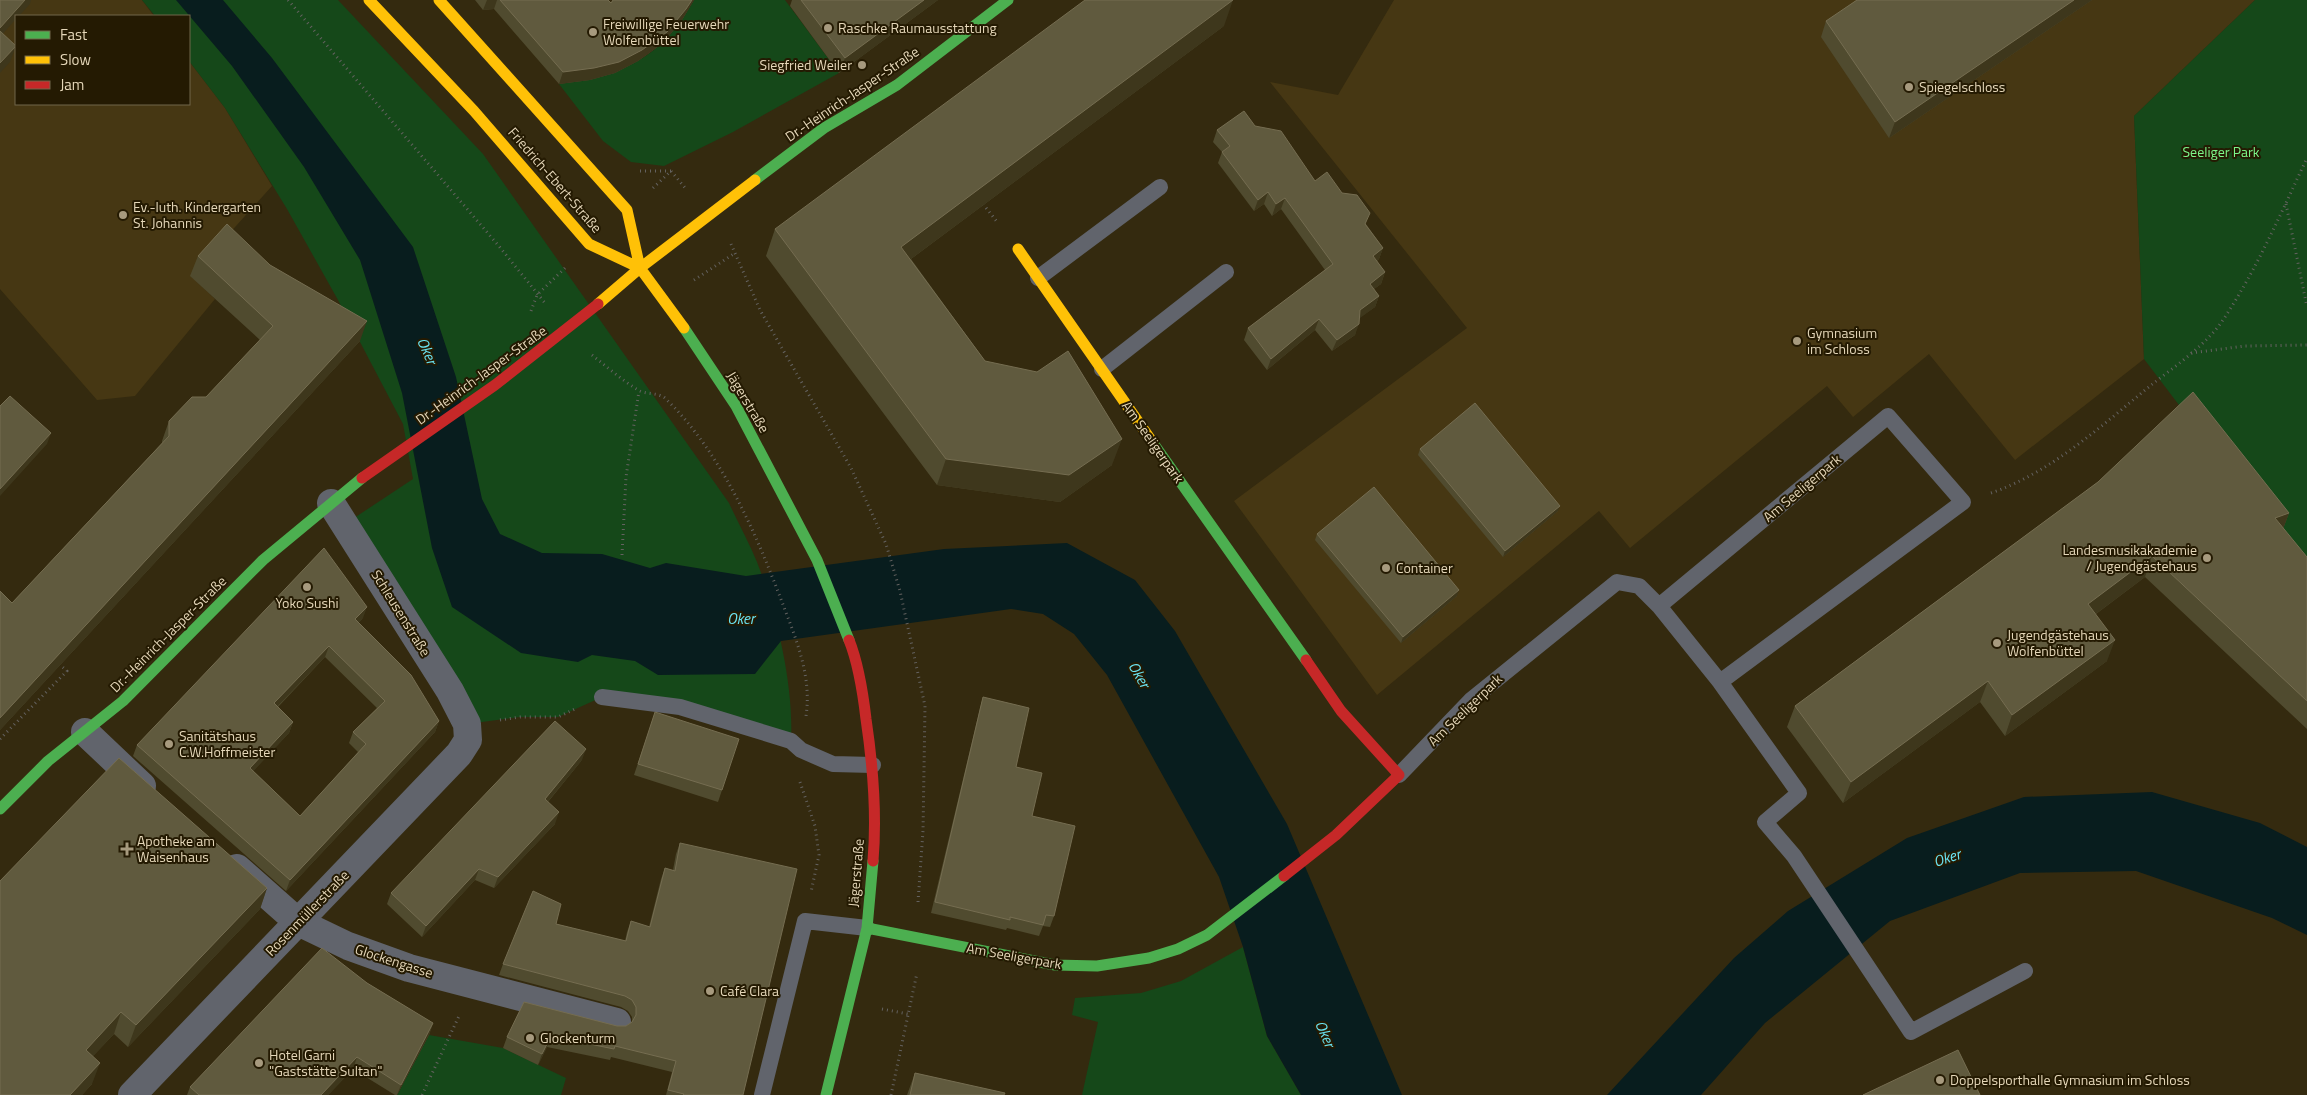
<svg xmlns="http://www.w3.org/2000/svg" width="2307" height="1095" font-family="'Titillium Web',sans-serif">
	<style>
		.built { fill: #463713 }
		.green { fill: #154819 }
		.water { fill: #081d1e }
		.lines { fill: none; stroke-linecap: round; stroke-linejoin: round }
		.path { stroke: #646260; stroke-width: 3; stroke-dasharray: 1 4; stroke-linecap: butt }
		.lane { stroke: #61646c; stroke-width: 16 }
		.street { stroke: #61646c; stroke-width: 28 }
		.fast { stroke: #4caf50; stroke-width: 11 }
		.slow { stroke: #ffc107; stroke-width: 11 }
		.jam { stroke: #c62828; stroke-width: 11 }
		.wall { fill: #504b2f; fill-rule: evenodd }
		.shaded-wall { fill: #3e371c }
		.building { fill: #605a3e; stroke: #756d51; fill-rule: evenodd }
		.poi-dot { fill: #a79a7e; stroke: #241a02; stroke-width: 2 }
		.labels { text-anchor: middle; stroke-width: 4; stroke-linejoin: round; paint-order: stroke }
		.poi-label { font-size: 14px; fill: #e5d7b9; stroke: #241a02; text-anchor: start }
		.street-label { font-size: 14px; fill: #e5d7b9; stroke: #241a02 }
		.park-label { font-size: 14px; fill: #7cf78a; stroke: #241a02 }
		.water-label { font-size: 15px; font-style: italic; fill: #6ae4f3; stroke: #241a02 }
	</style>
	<rect width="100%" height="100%" fill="#342a0f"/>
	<!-- built -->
	<path class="built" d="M 0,0 L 142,0 L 154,16 L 16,16 L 16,104 L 189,104 L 189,61 L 225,108 L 272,186 L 191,276 L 215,299 L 135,396 L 97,400 L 0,289 Z
		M 1394,0 L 2255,0 L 2134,116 L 2144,359 L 2015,460 L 1929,354 L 1853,417 L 1827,386 L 1630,548 L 1599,511 L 1377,695 L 1234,501 L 1467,328 L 1270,82 L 1338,95 Z"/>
	<!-- green -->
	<path class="green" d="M 142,0 L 338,0 L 483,154 L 729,503 C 738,523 749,542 757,562 C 777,614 794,686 791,741 L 680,707 L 602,697 L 558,717 L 520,717 L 467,724 L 345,524 L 413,479 L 403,424 L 338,300 L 287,209 L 225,108 L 189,61 L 189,16 L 155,16 Z
		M 694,0 L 785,0 L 839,73 L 733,132 L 664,166 L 631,162 L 603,141 L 559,84 C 623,75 661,59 694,0 Z
		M 2255,0 L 2307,0 L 2307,588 L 2185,413 L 2144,359 L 2134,116 Z
		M 1243,947 L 1267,1036 L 1301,1095 L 1082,1095 L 1098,1022 L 1072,1015 L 1075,998 L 1141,993 L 1181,981 Z
		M 429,1035 L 503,1048 L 566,1078 L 561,1095 L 397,1095 Z"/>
	<!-- water -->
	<path class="water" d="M 176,0 L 223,0 L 272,58 L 413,247 L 456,377 L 482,499 L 500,534 L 542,553 L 602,554 L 650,568 L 666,563 L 746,576 L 944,549 L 1067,543 L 1135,580 L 1175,631 L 1287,824 L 1402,1095 L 1301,1095 L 1267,1036 L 1243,947 L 1219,877 L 1107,675 L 1074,634 L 1043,614 L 1011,609 L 781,641 L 755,674 L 658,675 L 635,661 L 592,655 L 578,662 L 521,653 L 452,607 L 432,548 L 402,393 L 360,260 L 304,167 L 232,66 Z
		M 2152,792 L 2260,823 L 2307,847 L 2307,935 L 2272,918 L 2136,871 L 2020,873 L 1890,921 L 1765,1023 L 1701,1095 L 1607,1095 L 1734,958 L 1788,911 L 1907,838 L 2024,797 Z"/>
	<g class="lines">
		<!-- path -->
		<path class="path" d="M 288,0 L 498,245 L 545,303
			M 640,171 L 671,171
			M 653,188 L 671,171 L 686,189
			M 983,204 L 998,223
			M 2286,204 L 2307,307
			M 731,244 L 760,310 L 851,468 L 886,544 L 900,591 L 925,706 L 923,831 L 918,902
			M 694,280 L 735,253
			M 531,311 L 537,295 L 565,268
			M 2191,353 L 2245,346 L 2307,345
			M 592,355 C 607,367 622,380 638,390 C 646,395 659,392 666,399 C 722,454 755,531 782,602 C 796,639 812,676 806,716
			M 1991,493 C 2052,472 2101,426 2150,386 C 2174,367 2206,345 2223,320 C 2257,269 2281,213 2307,158
			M 622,555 L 626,477 L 639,391
			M 500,720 L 520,717 L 558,717 L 577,708
			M 0,739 L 67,671 L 58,663
			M 800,782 L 815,826 L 819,855 L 811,892
			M 882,1009 L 908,1014
			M 422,1095 L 459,1016
			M 891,1095 L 917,973"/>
		<!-- lane -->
		<path class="lane" d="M 1038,278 L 1160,187
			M 1102,369 L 1226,272
			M 1659,606 L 1720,682 L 1799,793 L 1765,822 L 1794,856 L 1911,1032 L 2025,971
			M 602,697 L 680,707 L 791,741 L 801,750 L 833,764 L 873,765
			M 1399,775 L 1471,700 L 1617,582 L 1639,586 L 1659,606 L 1888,416 L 1963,502 L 1720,682
			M 762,1095 L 805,921 L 867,928"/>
		<!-- street -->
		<path class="street" d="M 85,732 L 142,786
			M 237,868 L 298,922 L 348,946 L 409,968 L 617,1022
			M 132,1095 L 459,754 L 468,740 L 467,724 L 450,691 L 331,503"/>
		<!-- fast -->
		<path class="fast" d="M 755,180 L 824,128 L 897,85 L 1008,0
			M 684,328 L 736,406 L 817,560 L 849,640
			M 1153,443 L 1306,660
			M 0,809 L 48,761 L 123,701 L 263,560 L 362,478
			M 867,928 L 1055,965 L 1097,966 L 1149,958 L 1178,949 L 1207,935 L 1284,876
			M 826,1095 L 867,928 L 873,861"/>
		<!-- slow -->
		<path class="slow" d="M 369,0 L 474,111 L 589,244 L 640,268
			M 439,0 L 627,210 L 640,268 L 684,328
			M 1018,249 L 1153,443
			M 598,304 L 640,268 L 755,180"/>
		<!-- jam -->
		<path class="jam" d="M 362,478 L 495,385 L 598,304
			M 849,640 C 859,665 863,693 866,719 C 873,766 877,813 873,861
			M 1284,876 L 1336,835 L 1399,775 L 1341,711 L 1306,660"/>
	</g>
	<!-- wall -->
	<path class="wall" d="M 475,0 L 608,0 L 611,3 L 613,0 L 694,0 L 682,20 L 663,43 L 638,61 L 615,73 L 590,80 L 559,84 L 494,9 L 483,10 Z
		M 792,0 L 938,0 L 839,73 L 790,6 Z
		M 1857,0 L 2092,0 L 1889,138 L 1821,37 L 1826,21 Z
		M 1224,26 L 911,259 L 985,361 L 1112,465 L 1060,502 L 937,485 L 766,256 L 775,229 Z
		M 1255,126 L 1315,181 L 1366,224 L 1383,248 L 1379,259 L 1377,261 L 1385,272 L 1381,284 L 1374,289 L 1379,296 L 1375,307 L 1359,318 L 1355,335 L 1332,351 L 1315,330 L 1267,370 L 1244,340 L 1248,328 L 1325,270 L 1281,209 L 1272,216 L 1264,204 L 1254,211 L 1218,163 L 1222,152 L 1213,142 L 1217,130 Z
		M 198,256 L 270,265 L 360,341 L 0,730 L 12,603 L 162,443 L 162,441 L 169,421 L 206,397 L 260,340 L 190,276 Z
		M 1420,449 L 1558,511 L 1503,557 L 1418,455 Z
		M 2098,482 L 2289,513 L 2283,529 L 2307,557 L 2307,729 L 2145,577 L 2096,614 L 2107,661 L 2005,736 L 1980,702 L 1843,803 L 1787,727 L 1795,706 Z
		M 1317,534 L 1457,596 L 1401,643 L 1315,540 Z
		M 363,618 L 358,623 L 439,721 L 435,732 L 286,891 L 133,756 L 137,745 ZM 325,657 L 377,708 L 353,732 L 349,743 L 358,752 L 300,816 L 253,771 L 289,733 L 293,722 L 278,707 Z
		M 983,697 L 1016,767 L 1032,816 L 1054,916 L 1050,927 L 1043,926 L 1039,936 L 1007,928 L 1006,930 L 931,913 L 980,708 Z
		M 655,712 L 722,790 L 718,802 L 634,775 Z
		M 582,760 L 548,802 L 555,824 L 494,888 L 475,880 L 422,937 L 387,904 L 391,893 Z
		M 680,843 L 743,1095 L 666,1095 L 672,1072 L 611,1057 L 610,1060 L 547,1047 L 538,1065 L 503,1048 L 507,1037 L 626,1026 L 632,1022 L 632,1017 L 628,1011 L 621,1007 L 499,975 L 503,964 L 556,924 L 625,941 L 627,932 L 631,921 L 649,927 L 661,879 L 665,868 L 673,870 L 676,854 Z
		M 267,888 L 260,909 L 128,1047 L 114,1034 L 93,1056 L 92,1084 L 82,1095 L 0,1095 Z
		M 367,983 L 433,1023 L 429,1035 L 397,1095 L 395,1095 L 353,1069 L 328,1095 L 187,1095 L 190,1087 Z
		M 915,1073 L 1004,1095 L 907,1095 Z"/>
	<!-- shaded-wall -->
	<path class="shaded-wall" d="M 25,0 L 31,0 L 30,4 L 19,16 L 16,16 L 16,19 L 0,37 L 0,28 Z
		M 487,0 L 497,0 L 494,9 L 483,10 Z
		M 692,0 L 694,0 L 682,20 L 663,43 L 638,61 L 615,73 L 590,80 L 559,84 L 563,72 Z
		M 924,0 L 938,0 L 839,73 L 845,58 Z
		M 1233,0 L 1224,26 L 892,273 L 901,247 Z
		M 2074,0 L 2092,0 L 1889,138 L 1895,122 Z
		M 16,46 L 10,62 L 0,73 L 0,63 Z
		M 1268,192 L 1264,204 L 1254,211 L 1258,200 Z
		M 1285,198 L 1281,209 L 1272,216 L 1276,204 Z
		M 1383,248 L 1379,259 L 1369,267 L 1373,256 Z
		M 1385,272 L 1381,284 L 1366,295 L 1370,284 Z
		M 1379,296 L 1375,307 L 1356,321 L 1360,310 Z
		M 1319,319 L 1315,330 L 1267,370 L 1271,359 Z
		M 367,321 L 360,341 L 0,730 L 0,718 Z
		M 1359,324 L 1355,335 L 1332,351 L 1337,340 Z
		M 51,433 L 47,444 L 0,496 L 0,489 Z
		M 1122,439 L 1112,465 L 1060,502 L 937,485 L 946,459 Z
		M 1560,506 L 1558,511 L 1503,557 L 1505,551 Z
		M 2289,513 L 2281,534 L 2275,518 Z
		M 2152,556 L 2145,577 L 2081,625 L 2088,604 Z
		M 1459,590 L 1457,596 L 1401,643 L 1403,637 Z
		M 367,607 L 363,618 L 351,630 L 355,619 Z
		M 2115,640 L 2107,661 L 2005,736 L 2012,715 Z
		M 329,646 L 325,657 L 270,714 L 274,703 Z
		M 1988,681 L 1980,702 L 1843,803 L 1851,782 Z
		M 439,721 L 435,732 L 286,891 L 290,880 Z
		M 293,722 L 289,733 L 246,779 L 250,768 Z
		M 586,749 L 582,760 L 541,810 L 545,799 Z
		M 559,812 L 555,824 L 494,888 L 498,877 Z
		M 479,869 L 475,880 L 422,937 L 426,926 Z
		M 267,888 L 260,909 L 128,1047 L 136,1025 Z
		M 121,1012 L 114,1034 L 79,1071 L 86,1050 Z
		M 433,1023 L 429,1035 L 397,1095 L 401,1085 Z
		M 551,1036 L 547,1047 L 538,1065 L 542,1054 Z
		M 357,1057 L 353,1069 L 328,1095 L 321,1095 Z
		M 100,1063 L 92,1084 L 82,1095 L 70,1095 Z"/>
	<!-- building -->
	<path class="building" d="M 0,0 L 25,0 L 0,28 Z
		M 500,0 L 608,0 L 611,3 L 613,0 L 692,0 L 686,9 L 667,32 L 642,50 L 619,62 L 594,68 L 563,72 Z
		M 801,0 L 924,0 L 845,58 Z
		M 1085,0 L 1233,0 L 901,247 L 985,361 L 1037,372 L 1068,351 L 1122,439 L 1069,475 L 946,459 L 775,229 Z
		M 1857,0 L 2074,0 L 1895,122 L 1826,21 Z
		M 0,31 L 16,46 L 0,63 Z
		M 1244,111 L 1255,126 L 1281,131 L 1315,181 L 1327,172 L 1342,193 L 1357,195 L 1370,213 L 1365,224 L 1383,248 L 1373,256 L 1385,272 L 1370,284 L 1379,296 L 1360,310 L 1359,324 L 1337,340 L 1319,319 L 1271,359 L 1248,328 L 1333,264 L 1285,198 L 1276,204 L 1268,192 L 1258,200 L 1222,152 L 1230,146 L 1217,130 Z
		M 227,224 L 270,265 L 367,321 L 0,718 L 0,591 L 12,603 L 169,436 L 169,421 L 192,397 L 206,397 L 273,326 L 198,256 Z
		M 2193,392 L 2289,513 L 2275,518 L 2307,557 L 2307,701 L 2152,556 L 2088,604 L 2115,640 L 2012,715 L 1988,681 L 1851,782 L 1795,706 L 2098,482 Z
		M 10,396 L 51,433 L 0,489 L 0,406 Z
		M 1475,403 L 1560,506 L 1505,551 L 1420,449 Z
		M 1374,487 L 1459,590 L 1403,637 L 1317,534 Z
		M 324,548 L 367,607 L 355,619 L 411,675 L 439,721 L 290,880 L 137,745 ZM 329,646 L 385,701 L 353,732 L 366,744 L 300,816 L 250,768 L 293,722 L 274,703 Z
		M 983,697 L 1029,708 L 1016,767 L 1042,773 L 1032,816 L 1075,826 L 1054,916 L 1046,915 L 1043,925 L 1010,917 L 1010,920 L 935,902 Z
		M 655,712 L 739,739 L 722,790 L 638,764 Z
		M 555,721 L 586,749 L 545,799 L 559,812 L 498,877 L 479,869 L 426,926 L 391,893 Z
		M 119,758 L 267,888 L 136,1025 L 121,1012 L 86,1050 L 100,1063 L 70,1095 L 0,1095 L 0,881 Z
		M 680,843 L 797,869 L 743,1095 L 683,1095 L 684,1094 L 668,1090 L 676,1061 L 615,1046 L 614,1049 L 551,1036 L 542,1054 L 507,1037 L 524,1002 L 617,1026 L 626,1026 L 632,1022 L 636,1015 L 636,1007 L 632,1000 L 625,996 L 503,964 L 533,891 L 561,904 L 556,924 L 626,941 L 631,921 L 650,927 L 665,868 L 675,871 Z
		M 322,948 L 367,983 L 433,1023 L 401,1085 L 357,1057 L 321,1095 L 199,1095 L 190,1087 Z
		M 1958,1050 L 1980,1095 L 1863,1095 Z
		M 915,1073 L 1005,1093 L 1004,1095 L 910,1095 Z"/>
	<!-- markers -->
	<g class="poi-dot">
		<circle cx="828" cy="28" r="5"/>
		<circle cx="593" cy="32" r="5"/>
		<circle cx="862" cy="65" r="5"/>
		<circle cx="1909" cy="87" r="5"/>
		<circle cx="123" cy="215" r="5"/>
		<circle cx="1797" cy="341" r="5"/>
		<circle cx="2207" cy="558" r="5"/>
		<circle cx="1386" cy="568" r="5"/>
		<circle cx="307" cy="587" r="5"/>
		<circle cx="1997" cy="643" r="5"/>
		<circle cx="169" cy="744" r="5"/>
		<path d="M124.5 841.5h5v5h5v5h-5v5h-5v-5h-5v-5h5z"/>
		<circle cx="710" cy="991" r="5"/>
		<circle cx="530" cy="1038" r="5"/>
		<circle cx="259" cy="1063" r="5"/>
		<circle cx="1940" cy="1080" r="5"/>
	</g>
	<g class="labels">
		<!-- poi labels -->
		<g class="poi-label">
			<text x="603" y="29">Freiwillige Feuerwehr<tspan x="603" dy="16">Wolfenbüttel</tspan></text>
			<text x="838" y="33">Raschke Raumausstattung</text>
			<text x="852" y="70" text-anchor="end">Siegfried Weiler</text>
			<text x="1919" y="92">Spiegelschloss</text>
			<text x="133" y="212">Ev.-luth. Kindergarten<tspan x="133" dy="16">St. Johannis</tspan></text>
			<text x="1807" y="338">Gymnasium<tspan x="1807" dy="16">im Schloss</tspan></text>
			<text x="2197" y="555" text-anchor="end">Landesmusikakademie<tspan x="2197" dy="16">/ Jugendgästehaus</tspan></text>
			<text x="1396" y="573">Container</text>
			<text x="307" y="608" text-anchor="middle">Yoko Sushi</text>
			<text x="2007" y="640">Jugendgästehaus<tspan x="2007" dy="16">Wolfenbüttel</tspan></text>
			<text x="179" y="741">Sanitätshaus<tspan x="179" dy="16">C.W.Hoffmeister</tspan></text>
			<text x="137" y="846">Apotheke am<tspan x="137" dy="16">Waisenhaus</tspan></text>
			<text x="720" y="996">Café Clara</text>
			<text x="540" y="1043">Glockenturm</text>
			<text x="269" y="1060">Hotel Garni<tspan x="269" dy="16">"Gaststätte Sultan"</tspan></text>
			<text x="1950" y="1085">Doppelsporthalle Gymnasium im Schloss</text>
		</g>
		<!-- street labels -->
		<g class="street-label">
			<text transform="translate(852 94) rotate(-34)" y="5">Dr.-Heinrich-Jasper-Straße</text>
			<text transform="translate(555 180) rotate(49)" y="5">Friedrich-Ebert-Straße</text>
			<text transform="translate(481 375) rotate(-36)" y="5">Dr.-Heinrich-Jasper-Straße</text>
			<text transform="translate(748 402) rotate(59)" y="5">Jägerstraße</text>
			<text transform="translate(1153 442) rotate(55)" y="5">Am Seeligerpark</text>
			<text transform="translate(1802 488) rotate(-40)" y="5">Am Seeligerpark</text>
			<text transform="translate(401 613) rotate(58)" y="5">Schleusenstraße</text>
			<text transform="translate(168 634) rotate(-45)" y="5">Dr.-Heinrich-Jasper-Straße</text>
			<text transform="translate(1465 710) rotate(-44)" y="5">Am Seeligerpark</text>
			<text transform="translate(856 873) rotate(-85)" y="5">Jägerstraße</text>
			<text transform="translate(307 913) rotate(-46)" y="5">Rosenmüllerstraße</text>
			<text transform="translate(1014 956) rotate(10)" y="5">Am Seeligerpark</text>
			<text transform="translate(394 961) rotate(18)" y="5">Glockengasse</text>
		</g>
		<!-- park labels -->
		<g class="park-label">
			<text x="2221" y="157">Seeliger Park</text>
		</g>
		<!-- water labels -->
		<g class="water-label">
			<text transform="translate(427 351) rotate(66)" y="5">Oker</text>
			<text x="741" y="624">Oker</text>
			<text transform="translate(1139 675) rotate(60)" y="5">Oker</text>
			<text transform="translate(1947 858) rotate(-18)" y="5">Oker</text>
			<text transform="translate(1325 1034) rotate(66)" y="5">Oker</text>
		</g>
	</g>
	<!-- legend -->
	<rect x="15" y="15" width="175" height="90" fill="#241a02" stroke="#71664b"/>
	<rect x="25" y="31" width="25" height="8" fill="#4caf50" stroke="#71664b"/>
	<text x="60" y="40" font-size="15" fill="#e5d7b9">Fast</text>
	<rect x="25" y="56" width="25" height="8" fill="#ffc107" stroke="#71664b"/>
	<text x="60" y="65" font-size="15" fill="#e5d7b9">Slow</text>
	<rect x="25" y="81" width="25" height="8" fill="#c62828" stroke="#71664b"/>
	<text x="60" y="90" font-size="15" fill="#e5d7b9">Jam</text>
</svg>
